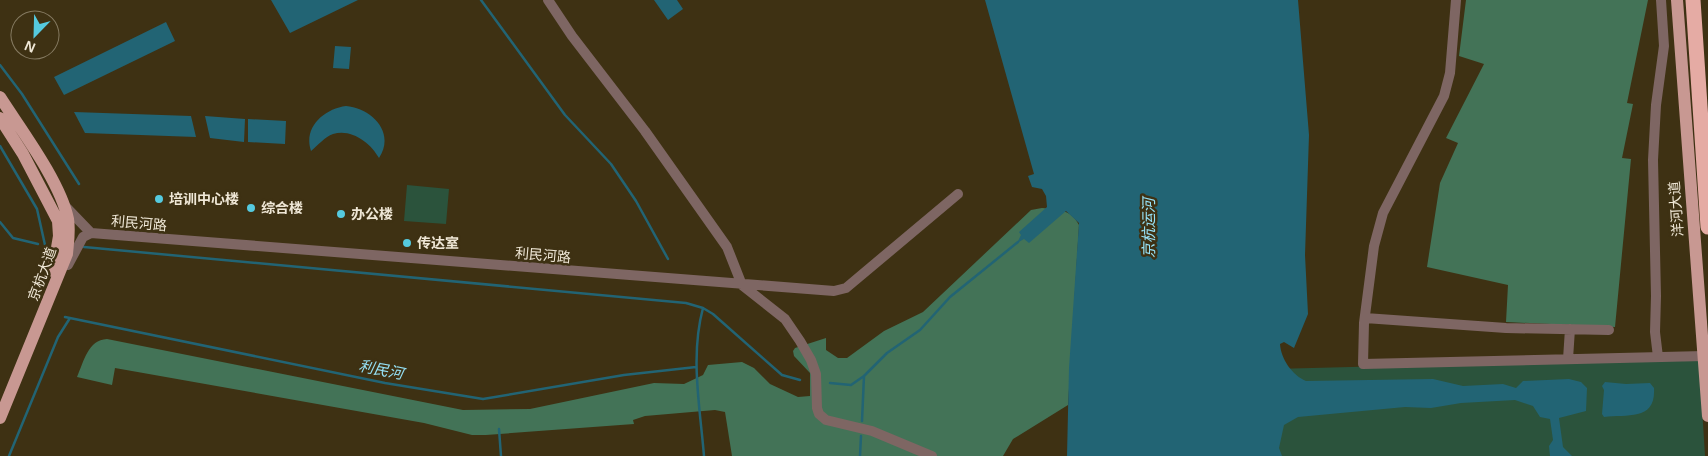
<svg xmlns="http://www.w3.org/2000/svg" width="1708" height="456" font-family="Arial,'Noto Sans SC',sans-serif">
	<style>
		.green { fill: #2b533c }
		.forest { fill: #437357 }
		.water { fill: #226474 }
		.lines { fill: none; stroke-linecap: round; stroke-linejoin: round }
		.stream { stroke: #226474; stroke-width: 2.5 }
		.street { stroke: #7e6663; stroke-width: 10 }
		.primary { stroke: #c89892; stroke-width: 12 }
		.highway { stroke: #e5aba4; stroke-width: 15 }
		.poi-dot { fill: #55cadf; stroke: #3e3113; stroke-width: 2 }
		.labels { text-anchor: middle; stroke-width: 5; stroke-linejoin: round; paint-order: stroke }
		.poi-label { font-size: 14px; font-weight: bold; fill: #efe7d6; stroke: #3e3113; text-anchor: start }
		.street-label { font-size: 14px; fill: #efe7d6; stroke: #3e3113 }
		.water-label { font-size: 15px; font-style: italic; fill: #96e2f7; stroke: #3e3113 }
	</style>
	<rect width="100%" height="100%" fill="#3e3113"/>
	<!-- green -->
	<path class="green" d="M 407,185 L 449,189 L 446,224 L 404,221 Z
		M 1699,358 L 1705,456 L 1273,456 L 1273,369 Z"/>
	<!-- forest -->
	<path class="forest" d="M 1466,0 L 1648,0 L 1627,103 L 1633,104 L 1622,158 L 1631,159 L 1615,327 L 1506,322 L 1508,285 L 1427,267 L 1440,183 L 1458,143 L 1446,138 L 1484,64 L 1459,56 Z
		M 1042,208 C 1058,210 1071,209 1079,225 L 1068,405 L 1013,439 L 1003,456 L 732,456 L 725,412 L 715,410 L 645,416 L 633,420 L 634,424 L 486,435 L 472,435 L 424,423 L 115,368 L 112,385 L 77,377 C 84,361 88,340 107,339 L 463,410 L 530,409 L 654,383 L 684,384 L 703,375 L 708,365 L 742,362 L 754,368 L 770,384 L 798,397 L 810,396 L 810,373 L 794,356 L 793,351 L 795,348 L 826,338 L 826,350 L 838,358 L 847,358 L 884,331 L 923,312 L 1031,210 Z"/>
	<!-- water -->
	<path class="water" d="M 271,0 L 358,0 L 290,33 Z
		M 654,0 L 677,0 L 683,9 L 668,20 Z
		M 985,0 L 1298,0 L 1309,135 L 1305,255 L 1308,314 L 1294,348 L 1284,342 L 1280,344 C 1281,359 1292,375 1306,381 L 1433,379 L 1463,386 L 1503,384 L 1516,388 L 1523,381 L 1569,379 L 1581,382 L 1587,388 L 1586,411 L 1559,418 L 1563,447 L 1572,456 L 1550,456 L 1549,446 L 1553,440 L 1550,419 L 1540,417 L 1533,406 L 1515,400 L 1461,403 L 1431,408 L 1405,407 L 1298,417 L 1284,425 L 1279,448 L 1282,456 L 1067,456 L 1069,368 L 1079,223 L 1066,211 L 1029,243 L 1024,239 L 1017,243 L 1021,235 L 1019,232 L 1047,207 L 1046,196 L 1042,189 L 1032,187 L 1028,176 L 1034,174 Z
		M 166,22 L 175,41 L 64,95 L 54,77 Z
		M 335,46 L 351,47 L 349,69 L 333,68 Z
		M 346,106 C 371,108 396,132 379,158 C 371,143 351,128 333,134 C 325,137 318,145 311,151 C 303,127 324,109 346,106 Z
		M 74,112 L 191,116 L 196,137 L 85,133 Z
		M 205,116 L 245,119 L 244,142 L 210,138 Z
		M 248,119 L 286,121 L 285,144 L 248,142 Z
		M 1605,382 L 1626,384 L 1650,383 L 1654,388 C 1656,421 1628,414 1604,417 L 1602,414 L 1604,390 L 1602,386 Z"/>
	<g class="lines">
		<!-- stream -->
		<path class="stream" d="M 481,0 L 565,115 L 611,164 L 636,201 L 668,259
			M 0,65 L 22,94 L 79,184
			M 0,146 L 37,209 L 45,245
			M 0,222 L 13,238 L 38,244
			M 84,247 L 686,303 L 703,308 L 713,314 L 782,375 L 800,380
			M 703,308 C 690,356 700,407 704,456
			M 65,317 L 385,383 L 483,399 L 624,375 L 696,367
			M 830,383 L 851,385 L 864,376 L 887,353 L 920,330 L 950,297 L 1018,242
			M 862,421 L 864,376
			M 499,429 L 501,456
			M 9,456 L 58,337 L 70,318
			M 860,456 L 861,436"/>
		<!-- street -->
		<path class="street" d="M 548,0 L 572,36 L 645,131 L 727,247 L 742,285 L 785,319 L 800,341 L 811,360 L 816,374 L 817,408 L 819,414 L 826,420 L 872,431 L 932,456
			M 1456,0 L 1450,73 L 1444,96 L 1383,213 L 1374,246 L 1364,323 L 1363,364 L 1704,356
			M 66,207 L 91,233
			M 68,265 L 83,237 L 91,233 L 834,291 L 846,288 L 958,194
			M 1365,318 L 1506,328 L 1609,330
			M 1658,357 L 1655,332 L 1656,296 L 1653,160 L 1656,105 L 1664,46 L 1661,0
			M 1568,359 L 1570,329"/>
		<!-- primary -->
		<path class="primary" d="M 1677,0 L 1708,416
			M 0,97 C 21,130 60,181 68,219 C 70,231 68,242 67,254 L 0,418
			M 0,118 L 23,154 L 58,221 L 59,236 L 53,271"/>
		<!-- highway -->
		<path class="highway" d="M 1693,0 L 1708,227"/>
	</g>
	<!-- markers -->
	<g class="poi-dot">
		<circle cx="159" cy="199" r="5"/>
		<circle cx="251" cy="208" r="5"/>
		<circle cx="341" cy="214" r="5"/>
		<circle cx="407" cy="243" r="5"/>
	</g>
	<g class="labels">
		<!-- poi labels -->
		<g class="poi-label">
			<text x="169" y="204">培训中心楼</text>
			<text x="261" y="213">综合楼</text>
			<text x="351" y="219">办公楼</text>
			<text x="417" y="248">传达室</text>
		</g>
		<!-- street labels -->
		<g class="street-label">
			<text transform="translate(1676 209) rotate(-94)" y="5">洋河大道</text>
			<text transform="translate(139 223) rotate(5)" y="5">利民河路</text>
			<text transform="translate(543 255) rotate(5)" y="5">利民河路</text>
			<text transform="translate(42 274) rotate(-70)" y="5">京杭大道</text>
		</g>
		<!-- water labels -->
		<g class="water-label">
			<text transform="translate(1149 228) rotate(-90)" y="5">京杭运河</text>
			<text transform="translate(381 370) rotate(11)" y="5">利民河</text>
		</g>
	</g>
	<!-- north arrow -->
	<g transform="translate(35 35) rotate(203)"><circle r="24" fill="#3e3113" stroke="#857a61"/>
	<path d="M0-4L9 19L0 12L-9 19Z" fill="#55cadf"/>
	<text y="-8" font-size="14" font-weight="bold" text-anchor="middle" fill="#efe7d6">N</text>
	</g>
</svg>
